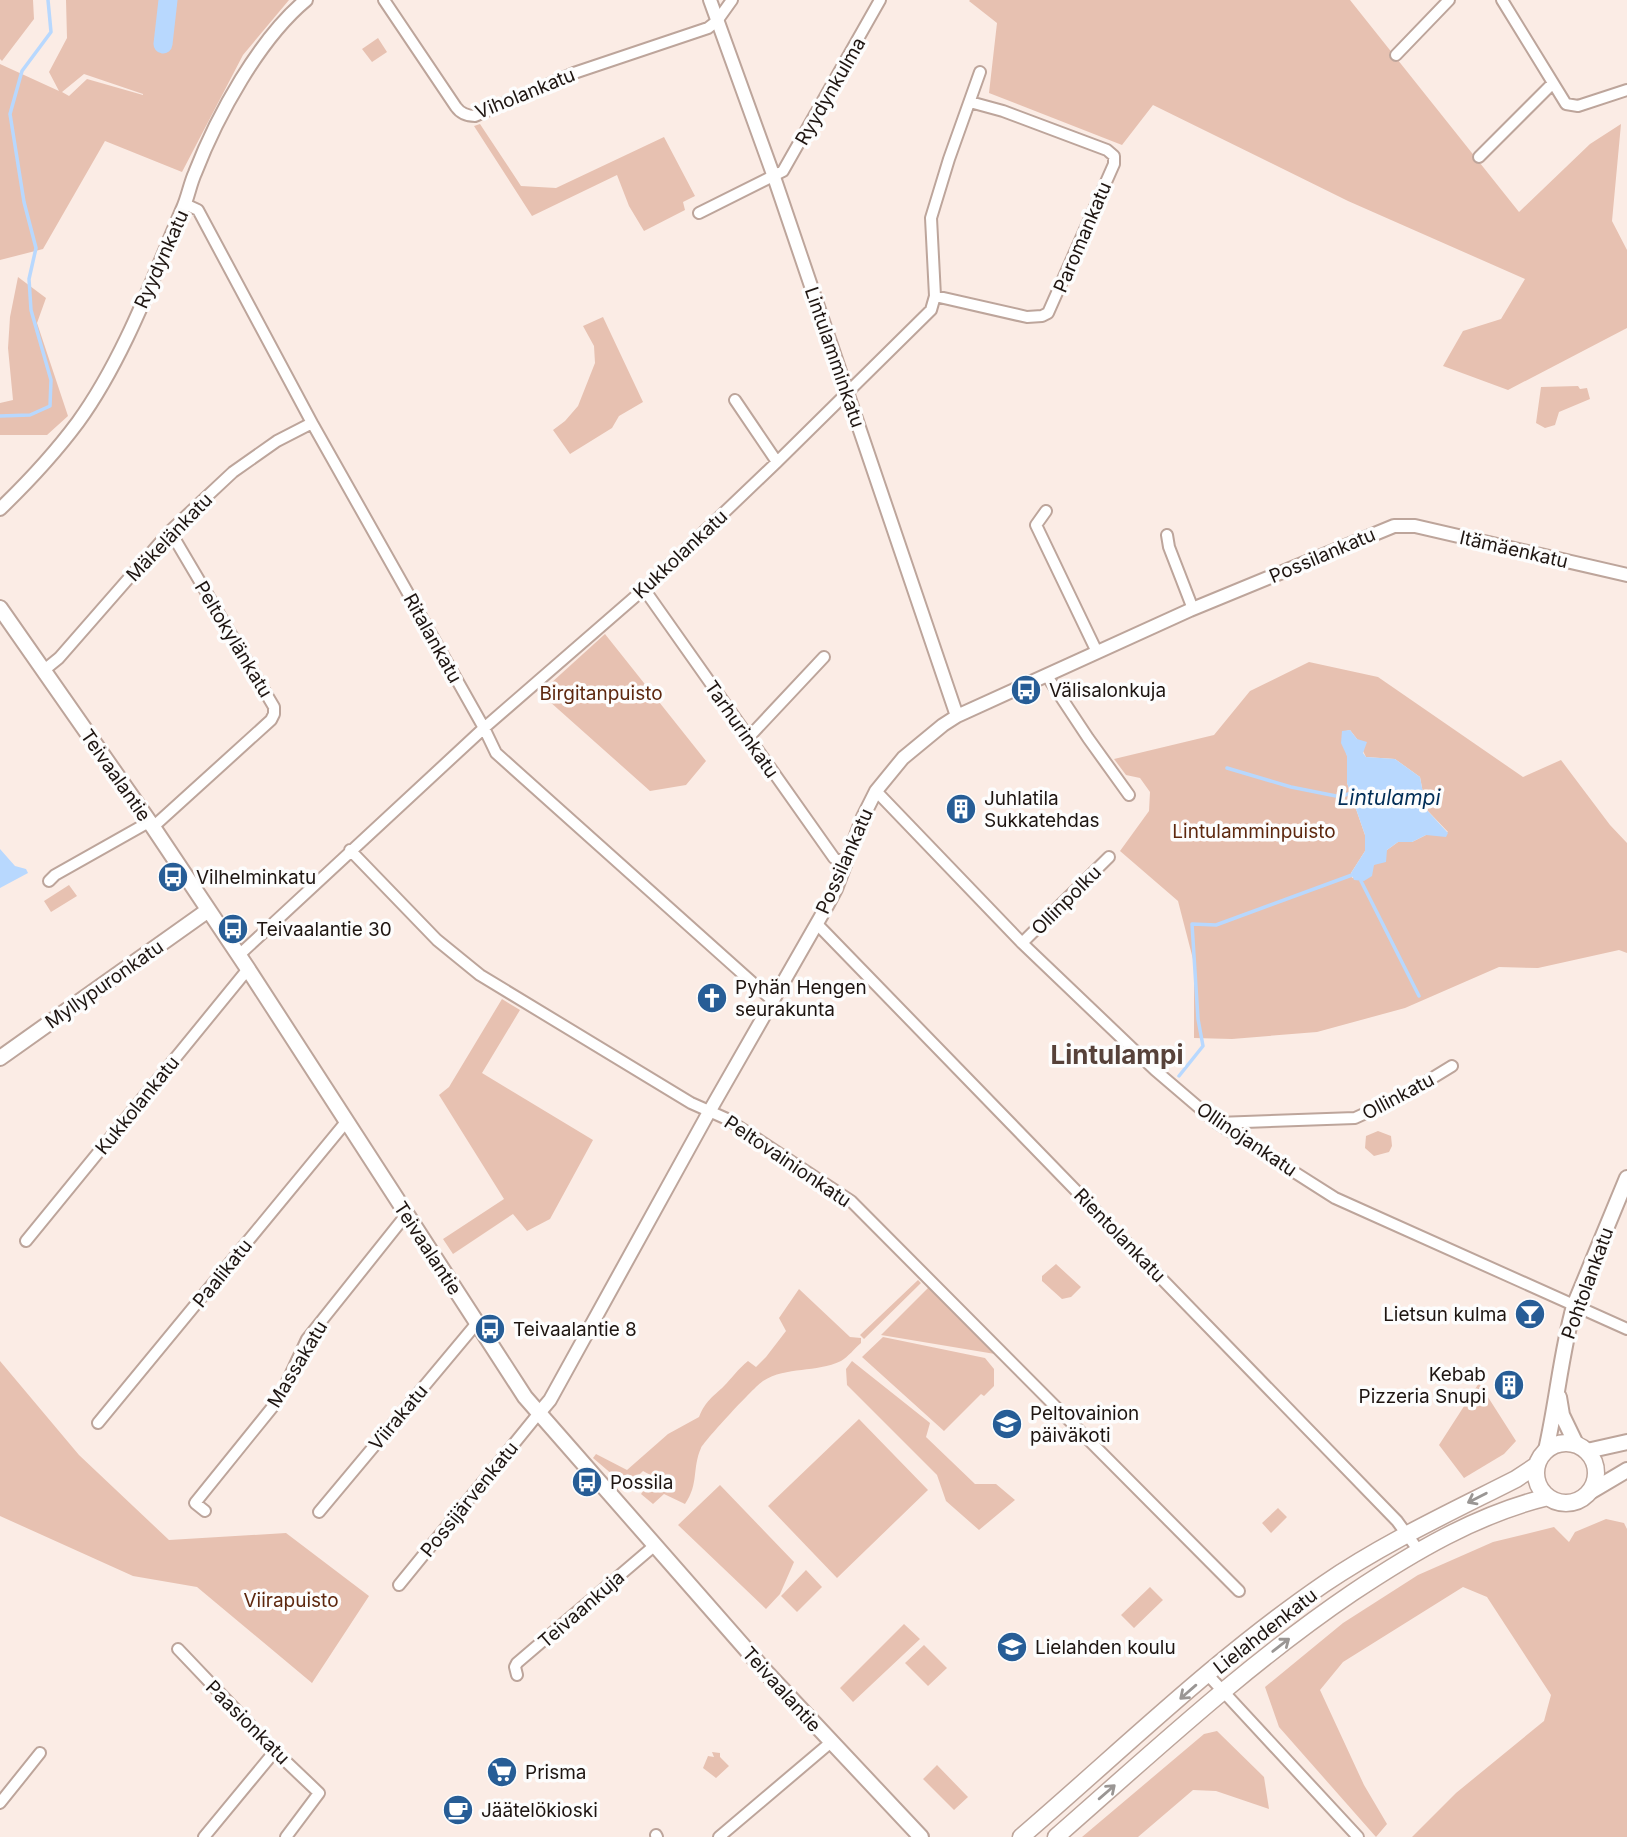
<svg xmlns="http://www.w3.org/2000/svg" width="1627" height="1837" font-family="Inter,sans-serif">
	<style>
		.green { fill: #e7c1b1; fill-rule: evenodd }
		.water { fill: #b8d8fe }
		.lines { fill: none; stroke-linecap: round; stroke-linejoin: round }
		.stream { stroke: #b8d8fe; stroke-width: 3.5 }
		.river { stroke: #b8d8fe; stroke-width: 19 }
		.minor-casing { stroke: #bda59b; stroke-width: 14 }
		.tertiary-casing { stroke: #bda59b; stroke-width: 16 }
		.secondary-casing { stroke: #bda59b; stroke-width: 18 }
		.primary-casing { stroke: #bda59b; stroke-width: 19 }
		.minor { stroke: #fff; stroke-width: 10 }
		.tertiary { stroke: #fff; stroke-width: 12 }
		.secondary { stroke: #fff; stroke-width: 14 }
		.primary { stroke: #fff; stroke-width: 16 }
		.oneway { stroke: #9a9694 }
		.labels { text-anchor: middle; stroke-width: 7; stroke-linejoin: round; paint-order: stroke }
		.street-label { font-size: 19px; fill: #1e1511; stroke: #fdfdfd }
		.poi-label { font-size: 19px; fill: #1e1511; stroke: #fdfdfd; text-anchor: start }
		.park-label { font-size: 19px; fill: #5e280f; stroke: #fdfdfd }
		.water-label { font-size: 21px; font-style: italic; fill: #022e57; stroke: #fdfdfd }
		.district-label { font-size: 26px; font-weight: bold; fill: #57423a; stroke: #fdfdfd }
	</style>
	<rect width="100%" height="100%" fill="#fbece5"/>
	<!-- green -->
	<path class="green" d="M 0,0 L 33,0 L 34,19 L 2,61 L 0,59 Z
		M 66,0 L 289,0 L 243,55 L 182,172 L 105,141 L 43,249 L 0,260 L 0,64 L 59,91 L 49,72 L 67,38 ZM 84,74 L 143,94 L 143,95 L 87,79 L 69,96 L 62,92 Z
		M 970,0 L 1350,0 L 1519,212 L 1590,144 L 1621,124 L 1612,221 L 1627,250 L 1627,328 L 1508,390 L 1443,366 L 1463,331 L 1501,319 L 1525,279 L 1348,201 L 1153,105 L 1122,145 L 989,93 L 997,23 L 969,1 Z
		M 378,38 L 387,52 L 372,62 L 362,49 Z
		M 480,124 L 521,186 L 556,188 L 664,137 L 695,196 L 683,202 L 685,210 L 644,231 L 629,206 L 617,175 L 532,216 L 474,126 Z
		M 18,277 L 46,298 L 37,323 L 68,416 L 47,435 L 0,435 L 0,403 L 13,400 L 8,348 L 10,317 Z
		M 603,317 L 643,402 L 619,416 L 612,428 L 570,454 L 553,430 L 565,421 L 578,406 L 595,363 L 594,346 L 583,326 Z
		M 1578,386 L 1580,389 L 1587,388 L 1590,399 L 1559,412 L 1555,425 L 1545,428 L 1536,423 L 1541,387 Z
		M 605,634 L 706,761 L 686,785 L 650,791 L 540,693 Z
		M 1309,662 L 1378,677 L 1523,777 L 1561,760 L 1610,825 L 1627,843 L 1627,953 L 1619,950 L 1538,968 L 1499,967 L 1405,1008 L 1317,1032 L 1232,1039 L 1194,1038 L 1194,963 L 1178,901 L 1120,851 L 1149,811 L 1150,792 L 1140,778 L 1126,775 L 1114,759 L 1214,735 L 1250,691 ZM 1350,730 L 1357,739 L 1366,757 L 1395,759 L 1420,777 L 1426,809 L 1448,832 L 1426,835 L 1412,842 L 1398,842 L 1387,850 L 1374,865 L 1352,878 L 1351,873 L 1365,851 L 1365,835 L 1347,783 L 1347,756 L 1342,732 Z
		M 69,885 L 77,896 L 51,912 L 44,901 Z
		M 502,999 L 520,1010 L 482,1073 L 593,1140 L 550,1219 L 527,1231 L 513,1214 L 453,1254 L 443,1239 L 504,1199 L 439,1095 L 449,1087 Z
		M 1378,1131 L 1391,1136 L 1392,1146 L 1389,1152 L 1374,1156 L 1365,1148 L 1366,1136 Z
		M 1056,1264 L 1081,1287 L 1071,1297 L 1062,1299 L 1042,1281 L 1042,1276 Z
		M 918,1280 L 921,1283 L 864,1339 L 860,1335 Z
		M 929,1287 L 995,1354 L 881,1335 Z
		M 799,1289 L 850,1337 L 861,1338 L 861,1343 C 855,1348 848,1357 841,1361 C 816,1373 787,1366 763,1381 C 754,1387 706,1439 701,1448 C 692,1468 699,1484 685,1504 L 664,1494 L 653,1504 L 641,1494 L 654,1477 L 643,1471 L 627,1487 L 593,1458 L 596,1454 L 627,1470 L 668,1434 L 699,1417 C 706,1400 712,1398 724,1386 C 732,1378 738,1369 748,1361 L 756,1367 L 766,1357 L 786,1331 L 779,1318 Z
		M 883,1337 L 985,1358 L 994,1369 L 994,1386 L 984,1396 L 981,1394 L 944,1431 L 862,1357 Z
		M 0,1361 L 79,1455 L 169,1540 L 286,1533 L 369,1596 L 312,1683 L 197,1587 L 133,1576 L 0,1516 Z
		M 852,1361 L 930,1423 L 926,1437 L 975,1484 L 996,1484 L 1015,1500 L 979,1530 L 946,1501 L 937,1475 L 847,1385 L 846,1369 Z
		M 1479,1383 L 1516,1441 L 1504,1454 L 1464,1478 L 1439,1445 Z
		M 859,1419 L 928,1490 L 837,1578 L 768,1506 Z
		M 720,1485 L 794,1562 L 780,1594 L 766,1609 L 678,1525 Z
		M 1278,1508 L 1287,1517 L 1271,1533 L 1262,1523 Z
		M 1606,1519 L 1624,1523 L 1627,1529 L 1627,1837 L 1412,1837 L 1456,1793 L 1544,1721 L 1551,1695 L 1487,1597 L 1463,1587 L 1343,1662 L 1320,1690 L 1364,1785 L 1387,1824 L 1376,1837 L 1279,1727 L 1265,1687 L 1343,1623 L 1418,1575 L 1493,1542 L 1554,1527 L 1569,1542 L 1575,1532 Z
		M 806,1570 L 822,1587 L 797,1612 L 781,1596 Z
		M 1150,1587 L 1163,1600 L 1134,1628 L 1121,1615 Z
		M 904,1624 L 920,1639 L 853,1702 L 840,1688 Z
		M 924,1645 L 947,1668 L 928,1686 L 905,1663 Z
		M 1217,1731 L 1264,1777 L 1269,1809 L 1216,1791 L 1193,1790 L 1138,1837 L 1082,1837 L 1204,1734 Z
		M 712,1752 L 720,1753 L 720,1757 L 729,1766 L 716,1778 L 703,1768 L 708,1756 L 714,1757 Z
		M 937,1765 L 968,1797 L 954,1810 L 923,1779 Z"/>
	<!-- water -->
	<path class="water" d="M 1350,730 L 1357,739 L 1367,742 L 1363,753 L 1366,757 L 1395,759 L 1420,777 L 1426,809 L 1448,833 L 1446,837 L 1426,835 L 1412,842 L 1398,842 L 1387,850 L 1386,862 L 1374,865 L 1372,876 L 1364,881 L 1354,880 L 1351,873 L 1365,851 L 1365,835 L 1347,783 L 1347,756 L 1341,743 L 1342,731 Z
		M 0,849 L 15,866 L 26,869 L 28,873 L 0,888 Z"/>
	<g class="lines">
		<!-- stream -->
		<path class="stream" d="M 0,416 L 30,415 L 50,406 L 51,380 L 31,310 L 29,279 L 36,248 L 24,202 L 10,114 L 22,71 L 51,32 L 48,0
			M 1227,768 L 1291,787 L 1341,797 L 1350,793
			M 1361,881 L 1419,996
			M 1179,1076 L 1203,1046 L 1198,1019 L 1192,924 L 1216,925 L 1352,875"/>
		<!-- river -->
		<path class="river" d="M 163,44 L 168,0"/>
		<!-- minor casing -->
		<g class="minor-casing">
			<path id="minor" d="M 384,0 L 456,107 C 461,114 467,116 475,116 L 574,73 L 708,28 L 717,21 L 732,0
				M 1502,0 L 1566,104 L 1578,106 L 1627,90
				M 1396,55 L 1449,0
				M 1479,157 L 1552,84
				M 185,204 L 198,210 L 312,423 L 484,728 L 496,753 L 773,1001
				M 699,213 L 783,171 L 880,0
				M 935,296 L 1027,317 L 1042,316 L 1048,313 L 1114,164 L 1114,156 L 1107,150 L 1003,111 L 970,102
				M 735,400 L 777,462
				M 1046,511 L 1036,525 L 1097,652
				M 1167,535 L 1169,547 L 1193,609
				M 644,589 L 834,858 L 845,863
				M 43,671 L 59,658 L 170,531 L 233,472 L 277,441 L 312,423
				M 1047,676 L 1088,738 L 1129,795
				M 748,738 L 824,657
				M 876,791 L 1022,943 L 1155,1070 L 1217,1123 L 1335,1198 L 1627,1329
				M 153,827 L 271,720 L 274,714 L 274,707 L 170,531
				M 350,850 L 437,940 L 480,975 L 691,1103 L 727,1119 L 851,1201 L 1239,1591
				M 49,881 L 55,875 L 149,822
				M 817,924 L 1397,1521 L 1419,1551
				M 1022,943 L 1109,857
				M 238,956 L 484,728 L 644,589 L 777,462 L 931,310 L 935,296 L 931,218 L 949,159 L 980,72
				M 1217,1123 L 1355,1118 L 1403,1096 L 1452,1066
				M 26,1241 L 248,969
				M 98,1423 L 346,1122
				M 205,1511 L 195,1503 L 279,1399 L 307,1339 L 406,1215
				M 319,1512 L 477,1323
				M 399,1585 L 539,1413
				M 178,1649 L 275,1751 L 319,1793 L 286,1837
				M 517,1675 L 515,1667 L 517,1663 L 654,1546
				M 1208,1675 L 1358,1837
				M 0,1803 L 40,1753
				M 656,1835 L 657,1837
				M 204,1837 L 275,1751
				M 719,1837 L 830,1743"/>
		</g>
		<!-- tertiary casing -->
		<g class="tertiary-casing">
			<path id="tertiary" d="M 710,0 L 774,177 L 957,716
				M 0,509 C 28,482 55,453 78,422 C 123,360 153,278 183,208 C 188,197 190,184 195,173 C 217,116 259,39 306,0
				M 539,1413 L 550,1400 L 709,1112 L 828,904 L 836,889 L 863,817 L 876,791 L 903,758 L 943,725 L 957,716 L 1190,610 L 1394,526 L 1415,526 L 1627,575"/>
		</g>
		<!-- secondary casing -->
		<g class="secondary-casing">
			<path id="secondary" d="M 0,608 L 153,827 L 248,969 L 525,1397 L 766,1672 L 921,1837
				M 0,1058 L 207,911
				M 1559,1397 L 1562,1415 L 1576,1444
				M 1546,1450 C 1557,1402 1561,1353 1574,1306 L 1627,1178
				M 1587,1451 L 1627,1442
				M 1590,1492 L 1627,1470"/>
		</g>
		<!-- primary casing -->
		<g class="primary-casing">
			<path id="primary" d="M1536 1473a30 30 0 1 1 60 0a30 30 0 1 1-60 0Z
				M 1021,1837 C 1120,1752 1216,1658 1324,1584 C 1384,1543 1451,1512 1516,1479 L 1537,1465
				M 1056,1837 C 1152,1753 1246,1665 1352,1593 C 1412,1553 1477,1514 1548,1497"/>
		</g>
		<!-- minor -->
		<use href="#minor" class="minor"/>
		<!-- tertiary -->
		<use href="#tertiary" class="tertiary"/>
		<!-- secondary -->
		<use href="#secondary" class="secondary"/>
		<!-- primary -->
		<use href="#primary" class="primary"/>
	</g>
	<!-- one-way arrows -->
	<defs><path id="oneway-shaft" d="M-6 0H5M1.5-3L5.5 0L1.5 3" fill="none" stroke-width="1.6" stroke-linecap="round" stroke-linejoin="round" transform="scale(1.75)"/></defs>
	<g class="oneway">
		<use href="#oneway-shaft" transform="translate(1477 1498) rotate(153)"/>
		<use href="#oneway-shaft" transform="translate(1281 1645) rotate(-38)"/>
		<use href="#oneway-shaft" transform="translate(1188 1692) rotate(139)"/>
		<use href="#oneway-shaft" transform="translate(1107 1792) rotate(-41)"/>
	</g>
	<!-- icons -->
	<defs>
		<g id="bus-disc" transform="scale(1.575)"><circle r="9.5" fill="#275d96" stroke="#fdfdfd"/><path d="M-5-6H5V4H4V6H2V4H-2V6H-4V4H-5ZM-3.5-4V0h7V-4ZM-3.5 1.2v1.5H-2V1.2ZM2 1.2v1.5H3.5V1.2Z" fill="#fff"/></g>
		<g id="building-disc" transform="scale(1.575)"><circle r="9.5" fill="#275d96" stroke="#fdfdfd"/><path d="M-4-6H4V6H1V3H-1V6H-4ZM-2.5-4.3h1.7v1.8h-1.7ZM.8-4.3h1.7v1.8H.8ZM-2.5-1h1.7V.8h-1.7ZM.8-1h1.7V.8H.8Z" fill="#fff"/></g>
		<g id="church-disc" transform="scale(1.575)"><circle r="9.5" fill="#275d96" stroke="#fdfdfd"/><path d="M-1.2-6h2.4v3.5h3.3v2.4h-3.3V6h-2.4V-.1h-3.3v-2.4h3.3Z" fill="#fff"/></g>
		<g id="bar-disc" transform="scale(1.575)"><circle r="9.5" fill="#275d96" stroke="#fdfdfd"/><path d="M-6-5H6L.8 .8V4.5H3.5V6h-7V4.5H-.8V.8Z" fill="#fff"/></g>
		<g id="school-disc" transform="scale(1.575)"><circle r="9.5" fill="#275d96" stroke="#fdfdfd"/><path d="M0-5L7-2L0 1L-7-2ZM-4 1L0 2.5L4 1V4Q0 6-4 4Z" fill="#fff"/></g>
		<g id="supermarket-disc" transform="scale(1.575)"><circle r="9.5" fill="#275d96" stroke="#fdfdfd"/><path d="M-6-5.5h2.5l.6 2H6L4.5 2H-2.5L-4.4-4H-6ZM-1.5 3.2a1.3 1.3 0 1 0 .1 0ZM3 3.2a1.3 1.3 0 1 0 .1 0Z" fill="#fff"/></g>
		<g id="cafe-disc" transform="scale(1.575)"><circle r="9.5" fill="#275d96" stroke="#fdfdfd"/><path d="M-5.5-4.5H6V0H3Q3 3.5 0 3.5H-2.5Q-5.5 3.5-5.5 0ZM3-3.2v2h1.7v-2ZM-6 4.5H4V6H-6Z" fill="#fff"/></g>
	</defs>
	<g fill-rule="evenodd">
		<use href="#bus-disc" x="1026" y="690"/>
		<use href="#building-disc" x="961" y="809"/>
		<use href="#bus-disc" x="173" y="877"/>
		<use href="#bus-disc" x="233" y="929"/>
		<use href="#church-disc" x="712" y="998"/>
		<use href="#bar-disc" x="1530" y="1314"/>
		<use href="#bus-disc" x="490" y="1329"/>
		<use href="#building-disc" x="1509" y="1385"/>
		<use href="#school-disc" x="1007" y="1424"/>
		<use href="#bus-disc" x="587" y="1482"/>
		<use href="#school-disc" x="1012" y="1647"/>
		<use href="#supermarket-disc" x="502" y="1772"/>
		<use href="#cafe-disc" x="458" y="1810"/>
	</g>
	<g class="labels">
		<!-- street labels -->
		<g class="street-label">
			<text transform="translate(830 91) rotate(-60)" y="7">Ryydynkulma</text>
			<text transform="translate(525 93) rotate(-22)" y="7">Viholankatu</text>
			<text transform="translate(1082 237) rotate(-67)" y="7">Paromankatu</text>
			<text transform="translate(161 259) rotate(-66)" y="7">Ryydynkatu</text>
			<text transform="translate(835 357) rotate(71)" y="7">Lintulamminkatu</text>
			<text transform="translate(169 537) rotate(-46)" y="7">Mäkelänkatu</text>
			<text transform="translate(1514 549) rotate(13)" y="7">Itämäenkatu</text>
			<text transform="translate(680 554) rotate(-43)" y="7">Kukkolankatu</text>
			<text transform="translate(1322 555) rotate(-23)" y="7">Possilankatu</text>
			<text transform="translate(433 638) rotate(61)" y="7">Ritalankatu</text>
			<text transform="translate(234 639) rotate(59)" y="7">Peltokylänkatu</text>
			<text transform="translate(742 729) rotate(55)" y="7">Tarhurinkatu</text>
			<text transform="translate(116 775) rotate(55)" y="7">Teivaalantie</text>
			<text transform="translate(844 861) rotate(-66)" y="7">Possilankatu</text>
			<text transform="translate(1066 900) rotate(-45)" y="7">Ollinpolku</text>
			<text transform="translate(104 984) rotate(-35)" y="7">Myllypuronkatu</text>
			<text transform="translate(1398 1096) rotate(-28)" y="7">Ollinkatu</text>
			<text transform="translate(137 1105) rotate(-51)" y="7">Kukkolankatu</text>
			<text transform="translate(1247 1139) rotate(34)" y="7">Ollinojankatu</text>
			<text transform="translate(788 1161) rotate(34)" y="7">Peltovainionkatu</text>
			<text transform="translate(1120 1235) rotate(46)" y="7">Rientolankatu</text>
			<text transform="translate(428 1248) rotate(57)" y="7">Teivaalantie</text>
			<text transform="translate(222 1273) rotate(-51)" y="7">Paalikatu</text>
			<text transform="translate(1587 1283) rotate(-70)" y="7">Pohtolankatu</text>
			<text transform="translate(297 1364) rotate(-59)" y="7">Massakatu</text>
			<text transform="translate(398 1417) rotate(-50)" y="7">Viirakatu</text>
			<text transform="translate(469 1499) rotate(-51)" y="7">Possijärvenkatu</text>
			<text transform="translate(581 1609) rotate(-41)" y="7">Teivaankuja</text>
			<text transform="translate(1265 1631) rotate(-38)" y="7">Lielahdenkatu</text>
			<text transform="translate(782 1689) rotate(48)" y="7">Teivaalantie</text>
			<text transform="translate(248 1722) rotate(45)" y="7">Paasionkatu</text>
		</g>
		<!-- poi labels -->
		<g class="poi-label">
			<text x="1049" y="697">Välisalonkuja</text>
			<text x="984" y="805">Juhlatila<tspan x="984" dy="22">Sukkatehdas</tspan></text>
			<text x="196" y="884">Vilhelminkatu</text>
			<text x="256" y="936">Teivaalantie 30</text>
			<text x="735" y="994">Pyhän Hengen<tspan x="735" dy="22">seurakunta</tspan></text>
			<text x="1507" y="1321" text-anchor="end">Lietsun kulma</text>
			<text x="513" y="1336">Teivaalantie 8</text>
			<text x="1486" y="1381" text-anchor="end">Kebab<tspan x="1486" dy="22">Pizzeria Snupi</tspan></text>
			<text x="1030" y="1420">Peltovainion<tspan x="1030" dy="22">päiväkoti</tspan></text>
			<text x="610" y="1489">Possila</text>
			<text x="1035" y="1654">Lielahden koulu</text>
			<text x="525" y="1779">Prisma</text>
			<text x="481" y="1817">Jäätelökioski</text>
		</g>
		<!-- park labels -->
		<g class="park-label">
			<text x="601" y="700">Birgitanpuisto</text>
			<text x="1254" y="838">Lintulamminpuisto</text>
			<text x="291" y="1607">Viirapuisto</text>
		</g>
		<!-- water labels -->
		<g class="water-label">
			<text x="1389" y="805">Lintulampi</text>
		</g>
		<!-- district labels -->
		<g class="district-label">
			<text x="1117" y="1064">Lintulampi</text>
		</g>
	</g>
</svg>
